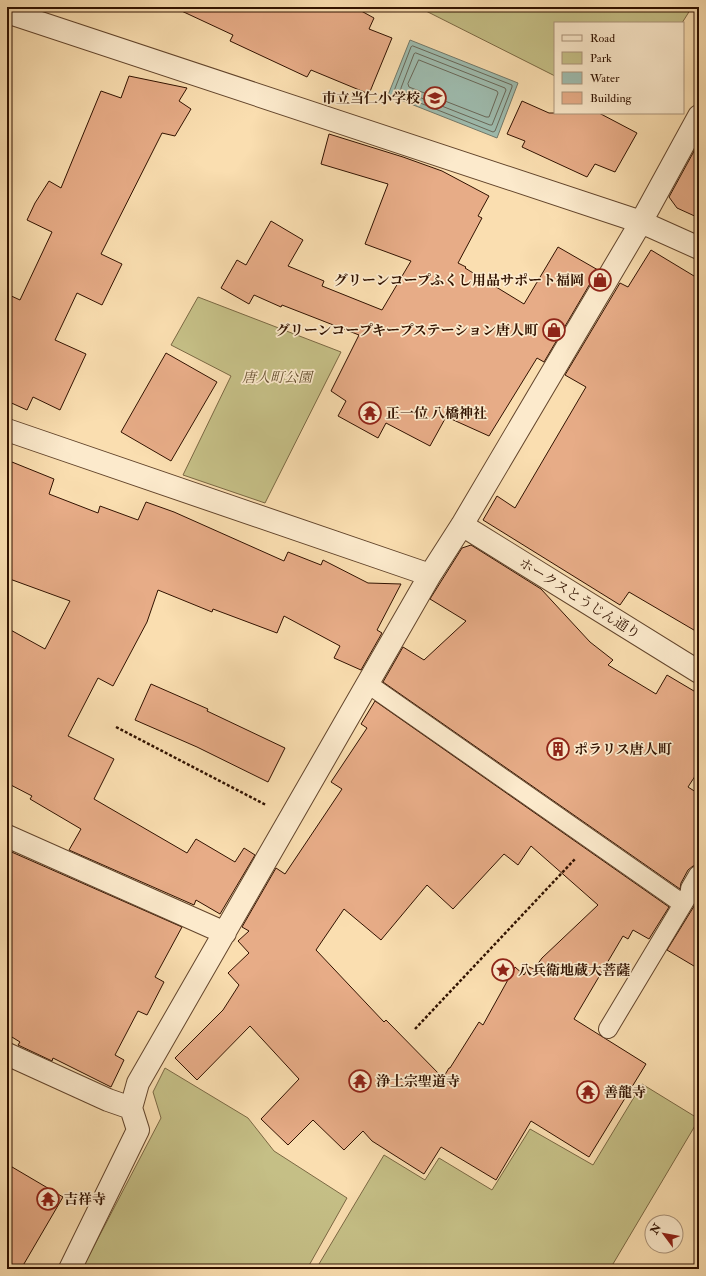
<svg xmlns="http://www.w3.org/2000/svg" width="706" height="1276" font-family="'IM FELL Double Pica','Noto Serif JP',serif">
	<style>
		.green { fill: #c5bf86; stroke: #7b6843 }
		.water { fill: #9ebcaf; stroke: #727869 }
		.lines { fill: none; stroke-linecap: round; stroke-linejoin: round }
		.shore { stroke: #686758; stroke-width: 1 }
		.building { fill: #e7ac87; stroke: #311200; fill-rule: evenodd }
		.service-casing { stroke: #63452c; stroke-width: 20 }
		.minor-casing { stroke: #63452c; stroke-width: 24 }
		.path { stroke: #311200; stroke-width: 2.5; stroke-dasharray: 3 2; stroke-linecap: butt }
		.service { stroke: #fceacc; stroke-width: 18 }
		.minor { stroke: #fceacc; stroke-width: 22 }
		.labels { text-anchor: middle; stroke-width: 3.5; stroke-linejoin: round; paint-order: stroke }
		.poi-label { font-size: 14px; font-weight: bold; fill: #311200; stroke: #fceacc; text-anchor: start }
		.park-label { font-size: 14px; font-style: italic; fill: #654f2f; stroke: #fceacc }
		.street-label { font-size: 14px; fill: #311200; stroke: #fceacc }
	</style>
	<rect width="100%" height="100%" fill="#fadeb0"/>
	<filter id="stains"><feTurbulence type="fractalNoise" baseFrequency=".005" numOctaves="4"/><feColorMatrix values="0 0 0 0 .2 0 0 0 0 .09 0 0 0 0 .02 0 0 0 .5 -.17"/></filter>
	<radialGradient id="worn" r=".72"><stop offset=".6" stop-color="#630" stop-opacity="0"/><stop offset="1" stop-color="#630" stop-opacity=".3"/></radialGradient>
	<!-- green -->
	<path class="green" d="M 418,7 L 692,7 L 682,23 L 555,23 L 555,76 Z
		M 198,297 L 341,352 L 265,503 L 183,475 L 231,376 L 171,345 Z
		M 165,1068 L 248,1118 L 274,1151 L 347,1198 L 307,1269 L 82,1269 L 161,1118 L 153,1092 Z
		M 642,1084 L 699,1119 L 610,1269 L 329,1269 L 319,1264 L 384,1155 L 425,1180 L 439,1158 L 492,1190 L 530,1129 L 593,1165 Z"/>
	<!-- water -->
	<path class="water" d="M 410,40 L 518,83 L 497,138 L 388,95 Z"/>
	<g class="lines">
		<!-- shore -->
		<path class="shore" d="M 413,46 L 512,85 L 512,87 L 495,131 L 493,132 L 395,93 L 394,91 L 411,47 Z
			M 416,53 L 505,88 L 506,90 L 492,125 L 490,125 L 401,90 L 401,88 L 414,54 Z
			M 419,60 L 497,91 L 498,93 L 489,117 L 486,117 L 409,87 L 408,84 Z"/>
	</g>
	<!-- building -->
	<path class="building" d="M 173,7 L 354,7 L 374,18 L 369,29 L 392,38 L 369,94 L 311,70 L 307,77 L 230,41 L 233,35 Z
		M 129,76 L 187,88 L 179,101 L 191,109 L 175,136 L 162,133 L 101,254 L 122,264 L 102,305 L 77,293 L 55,340 L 86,354 L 60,410 L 33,397 L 27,410 L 7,401 L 7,294 L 20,300 L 52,232 L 27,220 L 35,203 L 49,181 L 61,188 L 101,91 L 121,98 Z
		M 522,101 L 549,113 L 599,113 L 637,133 L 615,172 L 595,164 L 587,177 L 522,147 L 525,141 L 507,134 Z
		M 329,134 L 403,157 L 442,171 L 489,196 L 478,216 L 482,218 L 458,263 L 466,267 L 465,268 L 524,304 L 558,247 L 598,270 L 544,362 L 537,358 L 489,436 L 449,418 L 446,417 L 430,446 L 386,423 L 378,438 L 338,416 L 346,401 L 331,391 L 359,335 L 282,305 L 281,307 L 254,295 L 249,304 L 221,288 L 237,260 L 246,265 L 271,221 L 303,240 L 288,266 L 324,281 L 322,286 L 382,310 L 411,261 L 365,244 L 388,184 L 321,164 Z
		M 699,142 L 699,218 L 677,208 L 669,197 Z
		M 651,250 L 699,279 L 699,633 L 629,592 L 620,605 L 483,520 L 497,496 L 515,508 L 586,387 L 565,375 L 620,283 L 628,287 Z
		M 166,353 L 217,382 L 171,461 L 121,432 Z
		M 7,460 L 54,479 L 49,494 L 98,513 L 100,506 L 138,520 L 146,502 L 174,512 L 284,561 L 288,552 L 321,565 L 323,560 L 368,583 L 401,584 L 377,630 L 382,633 L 361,670 L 334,658 L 340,646 L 284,616 L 277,633 L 213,609 L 212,612 L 158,590 L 147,622 L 113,686 L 98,678 L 68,736 L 114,759 L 94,799 L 187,853 L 196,839 L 235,862 L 244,848 L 255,855 L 220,914 L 196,900 L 194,905 L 69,850 L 81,829 L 30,799 L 32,796 L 7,783 L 7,628 L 45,649 L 70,601 L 7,578 Z
		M 471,545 L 541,589 L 590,642 L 613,660 L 608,665 L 656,694 L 667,675 L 699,694 L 699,770 L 688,787 L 699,794 L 699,865 L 693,866 L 688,870 L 681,883 L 680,889 L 383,682 L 403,647 L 424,660 L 466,621 L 430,599 L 462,548 Z
		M 151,684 L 208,709 L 207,711 L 285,748 L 268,782 L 197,747 L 135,720 Z
		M 375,701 L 669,907 L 649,939 L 633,930 L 628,939 L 623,936 L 574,1019 L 646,1064 L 589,1157 L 531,1121 L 496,1180 L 441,1147 L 424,1174 L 372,1141 L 363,1131 L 344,1150 L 313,1120 L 288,1145 L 261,1119 L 299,1079 L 250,1026 L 197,1080 L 175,1058 L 223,1010 L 239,985 L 228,973 L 249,953 L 238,941 L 249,931 L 242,927 L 276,868 L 285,874 L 342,789 L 331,782 L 367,728 L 361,724 ZM 531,846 L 598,905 L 542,958 L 534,969 L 529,967 L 524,975 L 515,967 L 483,1025 L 479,1022 L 450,1068 L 449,1068 L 443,1078 L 386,1020 L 384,1022 L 316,950 L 344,909 L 381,940 L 427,885 L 453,909 L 504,854 L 518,865 Z
		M 7,850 L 182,927 L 155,977 L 164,982 L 147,1015 L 138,1011 L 115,1055 L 124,1060 L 111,1087 L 53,1058 L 52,1061 L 18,1045 L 20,1042 L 7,1034 Z
		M 696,903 L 699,903 L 699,969 L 667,950 Z
		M 7,1164 L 63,1197 L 21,1269 L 7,1269 Z"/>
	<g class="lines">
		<!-- service casing -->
		<g class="service-casing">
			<path id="service" d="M 368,684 L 683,904 L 692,889 L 699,893
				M 608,1029 L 683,904"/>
		</g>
		<!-- minor casing -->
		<g class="minor-casing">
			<path id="minor" d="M 7,12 L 641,222 L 699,248
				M 7,430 L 430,575
				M 462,525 L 699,672
				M 7,836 L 225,933
				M 692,889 L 699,877
				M 7,1054 L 108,1100 L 131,1108
				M 70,1269 L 138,1130 L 131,1108 L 138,1083 L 430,575 L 462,525 L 641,222 L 699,116"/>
		</g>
		<!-- path -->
		<path class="path" d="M 116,727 L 266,805
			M 415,1029 L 575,859"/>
		<!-- service -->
		<use href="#service" class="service"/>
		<!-- minor -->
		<use href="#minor" class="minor"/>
	</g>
	<!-- icons -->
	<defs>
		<g id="school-ring" transform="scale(1.15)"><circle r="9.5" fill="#fceacc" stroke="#8f2418" stroke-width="1.5"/><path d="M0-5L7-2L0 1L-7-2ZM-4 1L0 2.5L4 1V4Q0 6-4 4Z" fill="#8f2418"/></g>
		<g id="shop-ring" transform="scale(1.15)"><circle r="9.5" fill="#fceacc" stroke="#8f2418" stroke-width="1.5"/><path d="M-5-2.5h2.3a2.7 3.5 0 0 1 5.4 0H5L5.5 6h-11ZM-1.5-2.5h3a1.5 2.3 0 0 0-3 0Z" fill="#8f2418"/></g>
		<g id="temple-ring" transform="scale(1.15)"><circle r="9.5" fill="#fceacc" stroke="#8f2418" stroke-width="1.5"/><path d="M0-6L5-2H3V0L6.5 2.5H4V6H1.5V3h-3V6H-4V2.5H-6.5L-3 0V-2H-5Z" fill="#8f2418"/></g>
		<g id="building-ring" transform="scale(1.15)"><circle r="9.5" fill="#fceacc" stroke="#8f2418" stroke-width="1.5"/><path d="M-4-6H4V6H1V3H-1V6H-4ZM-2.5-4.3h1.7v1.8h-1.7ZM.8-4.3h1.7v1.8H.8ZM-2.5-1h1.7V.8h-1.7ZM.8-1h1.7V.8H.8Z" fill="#8f2418"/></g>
		<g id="sight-ring" transform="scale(1.15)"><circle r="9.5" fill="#fceacc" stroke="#8f2418" stroke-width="1.5"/><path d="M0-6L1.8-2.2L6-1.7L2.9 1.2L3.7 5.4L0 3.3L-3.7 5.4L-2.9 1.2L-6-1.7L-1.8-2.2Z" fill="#8f2418"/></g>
	</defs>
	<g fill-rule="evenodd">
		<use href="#school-ring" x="435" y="98"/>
		<use href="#shop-ring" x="600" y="280"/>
		<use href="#shop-ring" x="554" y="330"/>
		<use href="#temple-ring" x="370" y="413"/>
		<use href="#building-ring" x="558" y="749"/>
		<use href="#sight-ring" x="503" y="970"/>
		<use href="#temple-ring" x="360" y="1081"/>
		<use href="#temple-ring" x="588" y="1092"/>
		<use href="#temple-ring" x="48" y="1199"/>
	</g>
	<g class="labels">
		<!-- poi labels -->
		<g class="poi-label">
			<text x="420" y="103" text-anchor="end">市立当仁小学校</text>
			<text x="584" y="285" text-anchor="end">グリーンコープふくし用品サポート福岡</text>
			<text x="538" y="335" text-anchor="end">グリーンコープキープステーション唐人町</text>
			<text x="386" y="418">正一位 八橋神社</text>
			<text x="574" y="754">ポラリス唐人町</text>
			<text x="518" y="975">八兵衛地蔵大菩薩</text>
			<text x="376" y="1086">浄土宗聖道寺</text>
			<text x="604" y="1097">善龍寺</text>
			<text x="64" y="1204">吉祥寺</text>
		</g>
		<!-- park labels -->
		<g class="park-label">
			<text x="277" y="382">唐人町公園</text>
		</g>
		<!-- street labels -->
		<g class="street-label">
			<text transform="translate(580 598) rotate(32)" y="5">ホークスとうじん通り</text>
		</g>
	</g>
	<!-- margin -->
	<rect width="706" height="1276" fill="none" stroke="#fadeb0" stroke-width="24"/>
	<rect x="8" y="8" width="690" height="1260" fill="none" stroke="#311200" stroke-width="2"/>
	<rect x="12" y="12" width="682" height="1252" fill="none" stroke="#311200"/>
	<!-- legend -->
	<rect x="554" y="22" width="130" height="92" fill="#fceacc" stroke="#ab947a"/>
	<rect x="562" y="35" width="20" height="6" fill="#fceacc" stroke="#ab947a"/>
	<text x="590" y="42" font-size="12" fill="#311200">Road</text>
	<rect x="562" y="52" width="20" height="12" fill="#c5bf86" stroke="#ab947a"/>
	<text x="590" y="62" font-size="12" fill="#311200">Park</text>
	<rect x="562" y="72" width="20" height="12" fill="#9ebcaf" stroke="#ab947a"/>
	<text x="590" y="82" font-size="12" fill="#311200">Water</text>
	<rect x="562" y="92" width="20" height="12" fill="#e7ac87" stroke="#ab947a"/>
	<text x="590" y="102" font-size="12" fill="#311200">Building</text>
	<!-- north arrow -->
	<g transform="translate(664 1234) rotate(302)"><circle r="19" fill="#fceacc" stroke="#ab947a"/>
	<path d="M0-3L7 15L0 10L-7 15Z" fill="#8f2418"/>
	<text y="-6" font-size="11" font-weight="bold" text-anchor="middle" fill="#311200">N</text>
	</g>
	<rect width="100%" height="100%" filter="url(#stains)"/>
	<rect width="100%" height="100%" fill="url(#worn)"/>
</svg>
